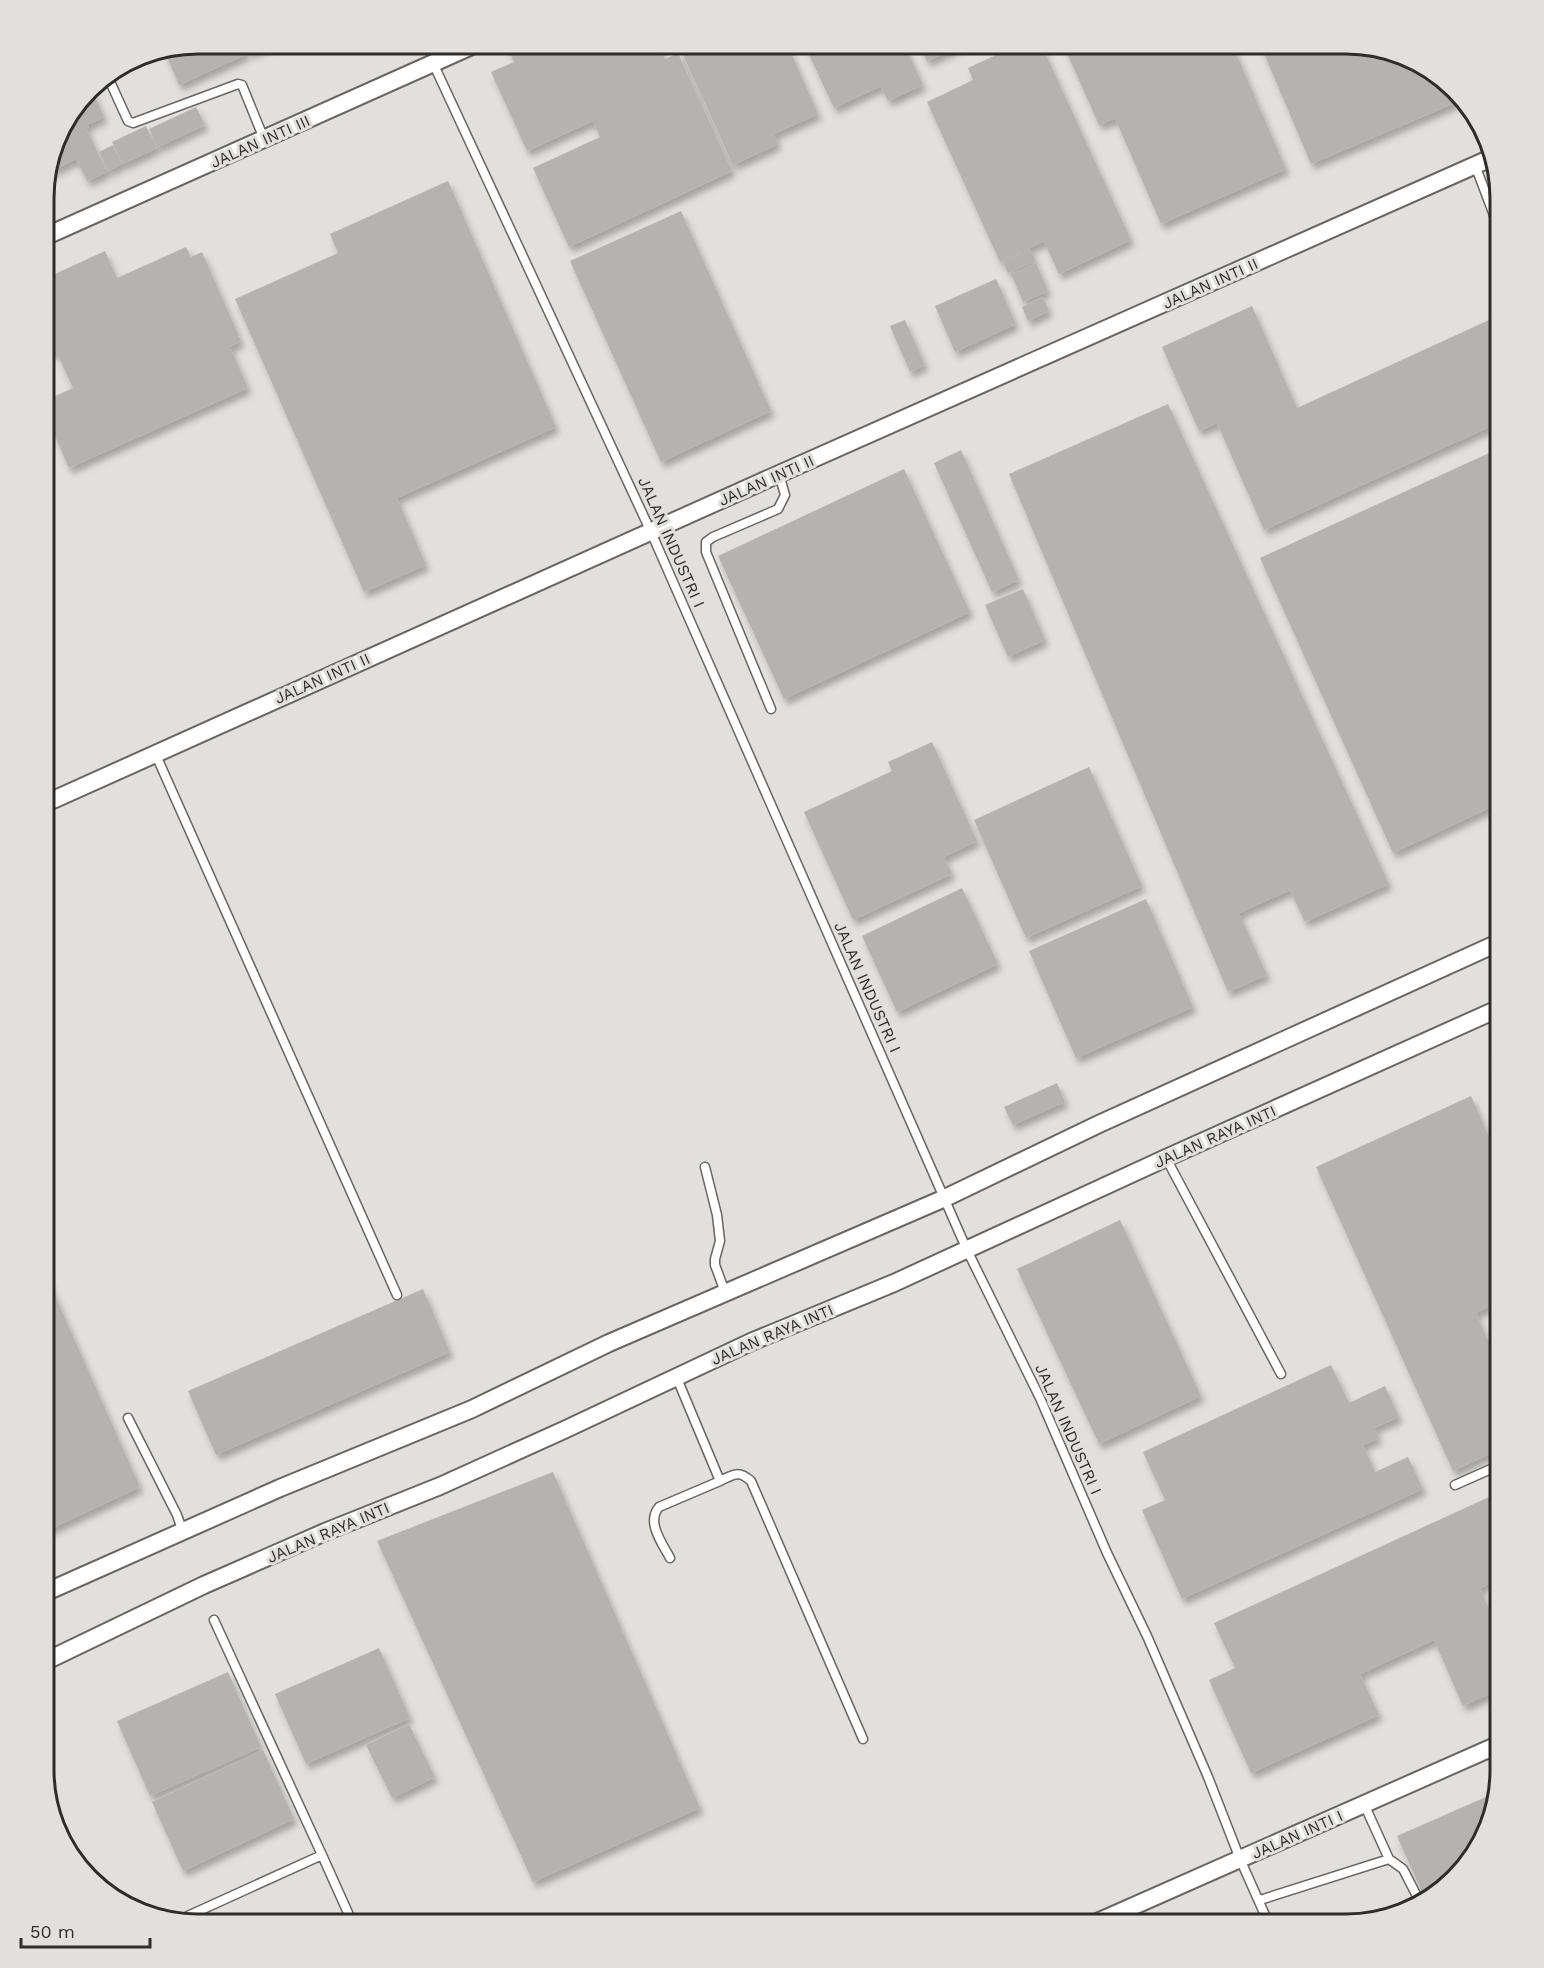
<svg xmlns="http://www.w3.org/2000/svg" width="1544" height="1968" font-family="'Work Sans',sans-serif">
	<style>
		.building { fill: #b5b2af; filter: url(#shadow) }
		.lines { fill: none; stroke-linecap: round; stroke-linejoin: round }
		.service-casing { stroke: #686563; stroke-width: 11 }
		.minor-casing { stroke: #686563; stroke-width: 20 }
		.service { stroke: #fff; stroke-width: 8 }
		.minor { stroke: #fff; stroke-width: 16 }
		.labels { text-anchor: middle; stroke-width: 6; stroke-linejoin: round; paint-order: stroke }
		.street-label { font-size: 16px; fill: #2f2d2c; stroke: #e2dfdc }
		.rim { fill: none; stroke: #2f2d2c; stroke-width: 3 }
	</style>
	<defs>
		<filter id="shadow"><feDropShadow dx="3.5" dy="6" stdDeviation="3" flood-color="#0004"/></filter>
	</defs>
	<rect width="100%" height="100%" fill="#e2dfdc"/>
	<!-- building -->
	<path class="building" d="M 198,44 L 242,44 L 247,54 L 179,85 L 164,50 Z
		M 245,44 L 272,44 L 250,53 Z
		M 512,44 L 658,44 L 665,59 L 678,53 L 732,171 L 569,247 L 533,168 L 600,137 L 593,121 L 527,151 L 491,72 L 514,62 L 507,46 Z
		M 678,44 L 787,44 L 818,114 L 774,134 L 778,144 L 733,165 Z
		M 804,44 L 904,44 L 923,85 L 888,101 L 881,86 L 834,108 Z
		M 919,44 L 965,44 L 927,61 Z
		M 1020,44 L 1041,44 L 1131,240 L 1059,274 L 1044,241 L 1000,262 L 927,102 L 973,80 L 968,68 Z
		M 1063,44 L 1232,44 L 1286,169 L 1161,224 L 1115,118 L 1099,125 Z
		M 1260,44 L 1356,44 L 1424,64 L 1462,100 L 1311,164 Z
		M 92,90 L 104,117 L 87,125 L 89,127 L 86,128 L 107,172 L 87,181 L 76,159 L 48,173 L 60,129 L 61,128 L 71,147 L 61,127 L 88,92 Z
		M 196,107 L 205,125 L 158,147 L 149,129 Z
		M 146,126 L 157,148 L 123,164 L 112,142 Z
		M 113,145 L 122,164 L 108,171 L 99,152 Z
		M 448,181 L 556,427 L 397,498 L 426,565 L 364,592 L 235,299 L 338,253 L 330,234 Z
		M 45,183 L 50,193 L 44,196 L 44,187 Z
		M 681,211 L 771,411 L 661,462 L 570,261 Z
		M 186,247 L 191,257 L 202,252 L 241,341 L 230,347 L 248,388 L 69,468 L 44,411 L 44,401 L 73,388 L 56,351 L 48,354 L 44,344 L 44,339 L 50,337 L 44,322 L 44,279 L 105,251 L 117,278 Z
		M 1030,249 L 1036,261 L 1008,273 L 1003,262 Z
		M 1036,263 L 1048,291 L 1023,302 L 1011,274 Z
		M 996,279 L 1016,324 L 955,352 L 935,306 Z
		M 1043,297 L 1049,311 L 1028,321 L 1022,307 Z
		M 1252,306 L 1297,408 L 1500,315 L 1500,422 L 1264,530 L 1217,423 L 1199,431 L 1162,347 Z
		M 905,320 L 925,365 L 910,372 L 890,326 Z
		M 1168,404 L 1389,884 L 1305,922 L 1290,890 L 1239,913 L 1267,975 L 1228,992 L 1009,474 Z
		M 1500,448 L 1500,803 L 1393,853 L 1260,558 Z
		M 961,450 L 1019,580 L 992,592 L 934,463 Z
		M 904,469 L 970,612 L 784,699 L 718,556 Z
		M 1023,589 L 1045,640 L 1008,657 L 985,605 Z
		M 932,742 L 977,841 L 944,857 L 952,874 L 853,920 L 804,812 L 892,771 L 888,762 Z
		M 1089,767 L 1142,886 L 1026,938 L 974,820 Z
		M 962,888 L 998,964 L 897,1012 L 862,936 Z
		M 1146,899 L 1193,1007 L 1076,1058 L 1029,951 Z
		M 1500,1053 L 1500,1080 L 1490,1057 Z
		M 1057,1083 L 1065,1102 L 1013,1125 L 1004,1107 Z
		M 1471,1096 L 1491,1141 L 1500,1136 L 1500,1301 L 1476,1313 L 1500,1368 L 1500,1449 L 1453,1471 L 1316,1167 Z
		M 1120,1220 L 1201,1396 L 1099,1444 L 1017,1269 Z
		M 44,1271 L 140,1487 L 44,1532 Z
		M 423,1289 L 450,1352 L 216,1455 L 188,1391 Z
		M 1331,1365 L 1349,1403 L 1385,1386 L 1399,1417 L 1374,1428 L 1379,1438 L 1363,1445 L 1375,1472 L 1408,1457 L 1423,1489 L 1182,1599 L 1142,1510 L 1165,1500 L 1143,1452 Z
		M 553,1472 L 700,1808 L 533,1882 L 377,1541 Z
		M 1500,1492 L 1500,1579 L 1480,1588 L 1500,1634 L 1500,1689 L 1463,1706 L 1434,1640 L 1360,1674 L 1379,1715 L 1251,1773 L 1209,1680 L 1235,1668 L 1214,1623 Z
		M 1500,1588 L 1500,1606 L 1494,1591 Z
		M 379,1648 L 410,1718 L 306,1764 L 275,1694 Z
		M 228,1672 L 261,1747 L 150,1796 L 117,1721 Z
		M 409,1724 L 435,1777 L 392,1798 L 366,1745 Z
		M 263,1750 L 294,1819 L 183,1871 L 152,1802 Z
		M 1495,1793 L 1480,1847 L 1432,1899 L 1426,1901 L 1397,1836 Z"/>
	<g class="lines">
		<!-- service casing -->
		<g class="service-casing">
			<path id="service" d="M 433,63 L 651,532 L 967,1250 L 1040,1398 L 1107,1553 L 1147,1636 L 1208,1777 L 1240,1859 L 1269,1924
				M 107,75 L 128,121 L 133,123 L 238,84 L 242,85 L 264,139
				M 1475,165 L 1500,231
				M 771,709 L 706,552 L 706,542 L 713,537 L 778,509 L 785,495 L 779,474
				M 155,753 L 397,1295
				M 1166,1158 L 1281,1374
				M 705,1167 L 717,1215 L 720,1241 L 715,1259 L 715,1265 L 725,1292
				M 128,1418 L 177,1515 L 183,1532
				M 720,1481 C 734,1474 739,1470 751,1481 L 863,1739
				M 1455,1485 L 1500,1465
				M 670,1558 C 662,1543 646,1522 659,1507 L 720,1481 L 676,1376
				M 1364,1804 L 1389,1859
				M 322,1855 L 353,1924
				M 1260,1900 L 1389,1859 L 1403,1869 L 1420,1902
				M 179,1920 L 322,1855 L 214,1620"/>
		</g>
		<!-- minor casing -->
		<g class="minor-casing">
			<path id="minor" d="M 44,237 L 476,44
				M 44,804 L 779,474 L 1489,159
				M 44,1593 L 280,1488 L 472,1409 L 609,1343 L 945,1198 L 1099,1124 L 1500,942
				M 44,1662 L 204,1585 L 325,1532 L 440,1486 L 564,1430 L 751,1342 L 894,1283 L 1166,1158 L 1500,1008
				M 1093,1924 L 1500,1744"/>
		</g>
		<!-- service -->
		<use href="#service" class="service"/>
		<!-- minor -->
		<use href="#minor" class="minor"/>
	</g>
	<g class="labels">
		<!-- street labels -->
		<g class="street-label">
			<text transform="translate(260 141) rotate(-24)" y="6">JALAN INTI III</text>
			<text transform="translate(1210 283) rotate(-24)" y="6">JALAN INTI II</text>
			<text transform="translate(766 480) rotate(-24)" y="6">JALAN INTI II</text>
			<text transform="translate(672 542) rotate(66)" y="6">JALAN INDUSTRI I</text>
			<text transform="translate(322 678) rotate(-24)" y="6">JALAN INTI II</text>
			<text transform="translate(868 987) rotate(66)" y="6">JALAN INDUSTRI I</text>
			<text transform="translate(1215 1136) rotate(-24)" y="6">JALAN RAYA INTI</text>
			<text transform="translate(772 1334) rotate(-23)" y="6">JALAN RAYA INTI</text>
			<text transform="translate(1069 1429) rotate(66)" y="6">JALAN INDUSTRI I</text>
			<text transform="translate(328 1532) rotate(-23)" y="6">JALAN RAYA INTI</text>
			<text transform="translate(1297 1834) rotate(-24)" y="6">JALAN INTI I</text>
		</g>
	</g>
	<!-- crop -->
	<path d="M0 0H1544V1968H0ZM198 54H1346A144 144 0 0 1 1490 198V1770A144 144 0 0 1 1346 1914H198A144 144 0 0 1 54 1770V198A144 144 0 0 1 198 54Z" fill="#e2dfdc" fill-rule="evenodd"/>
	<path class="rim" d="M198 54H1346A144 144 0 0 1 1490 198V1770A144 144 0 0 1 1346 1914H198A144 144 0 0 1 54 1770V198A144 144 0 0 1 198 54Z"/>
	<!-- scale -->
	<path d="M21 1938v9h129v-9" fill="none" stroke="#2f2d2c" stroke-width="3"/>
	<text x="30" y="1938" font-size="18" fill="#2f2d2c" stroke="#e2dfdc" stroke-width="4.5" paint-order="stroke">50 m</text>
</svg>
